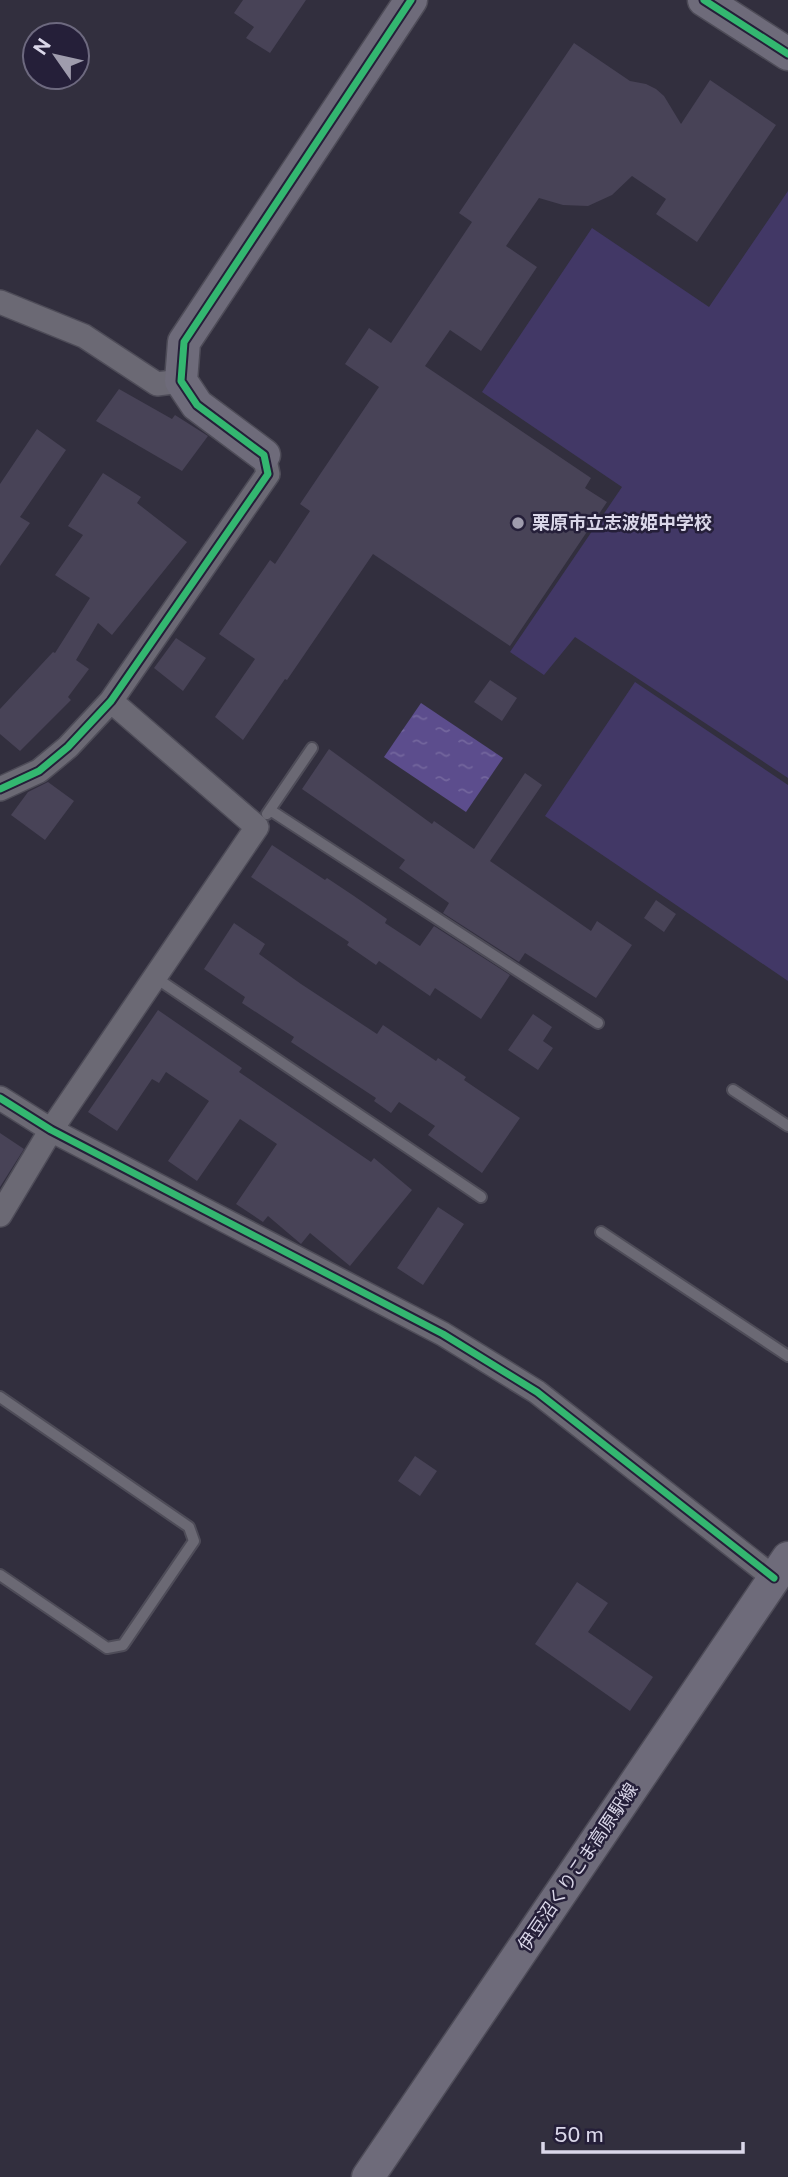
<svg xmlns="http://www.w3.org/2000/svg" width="788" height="2177" font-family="'Public Sans','Noto Sans JP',sans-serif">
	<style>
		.grass { fill: #423866 }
		.water { fill: url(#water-ripples) }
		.building { fill: #484357 }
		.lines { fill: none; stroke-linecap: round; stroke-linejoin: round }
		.lane-casing { stroke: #4e4c58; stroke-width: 14 }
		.street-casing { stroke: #4e4c58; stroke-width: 26 }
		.secondary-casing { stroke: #4e4c58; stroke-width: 35 }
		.lane { stroke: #6b6974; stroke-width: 10 }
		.street { stroke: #6b6974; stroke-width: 23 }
		.secondary { stroke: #6e6b7a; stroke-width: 32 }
		.cycleway-casing { stroke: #251f39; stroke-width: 11 }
		.cycleway { stroke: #33b770; stroke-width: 7 }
		.poi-dot { fill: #9f9cad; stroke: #251f39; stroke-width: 2.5 }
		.labels { text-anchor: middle; stroke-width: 5; stroke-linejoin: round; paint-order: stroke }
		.poi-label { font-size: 18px; font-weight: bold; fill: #dad7e9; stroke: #251f39; text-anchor: start }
		.street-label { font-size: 18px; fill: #dad7e9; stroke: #251f39 }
	</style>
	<defs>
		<pattern id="water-ripples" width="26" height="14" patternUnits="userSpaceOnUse" patternTransform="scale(1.75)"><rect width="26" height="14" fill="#5c4d8d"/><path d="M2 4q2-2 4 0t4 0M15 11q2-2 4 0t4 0" fill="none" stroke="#73669d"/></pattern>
	</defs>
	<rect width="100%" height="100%" fill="#322f3e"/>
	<!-- grass -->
	<path class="grass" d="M 788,191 L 788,778 L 575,637 L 544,675 L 510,652 L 622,487 L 482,392 L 592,228 L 709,307 Z
		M 635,682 L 788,785 L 788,981 L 545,816 Z"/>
	<!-- water -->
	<path class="water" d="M 421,703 L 503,758 L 466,812 L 384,757 Z"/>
	<!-- building -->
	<path class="building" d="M 243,0 L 306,0 L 270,53 L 246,38 L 254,27 L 234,13 Z
		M 574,43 L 630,81 L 646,84 L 656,89 L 664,96 L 681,124 L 710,80 L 776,125 L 697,242 L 656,214 L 666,199 L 632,176 L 612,195 L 588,206 L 563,205 L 539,198 L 506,246 L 537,267 L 481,351 L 450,330 L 425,366 L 591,478 L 585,488 L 607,502 L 510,646 L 373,554 L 287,680 L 285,679 L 243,740 L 215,717 L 255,659 L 219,634 L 270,560 L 275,564 L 310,511 L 300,504 L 379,387 L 345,364 L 369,328 L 391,343 L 472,222 L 459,213 Z
		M 119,389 L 172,419 L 175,415 L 208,436 L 182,471 L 96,421 Z
		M 37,429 L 66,450 L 20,517 L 30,523 L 0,566 L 0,484 Z
		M 103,473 L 141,497 L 137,503 L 187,542 L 112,635 L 98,623 L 76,660 L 89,669 L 68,697 L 71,700 L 20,751 L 0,734 L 0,709 L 53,652 L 55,653 L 90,598 L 55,575 L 83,535 L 68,526 Z
		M 176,638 L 206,658 L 183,691 L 154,668 Z
		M 490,680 L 517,698 L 502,721 L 474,702 Z
		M 329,749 L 432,824 L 434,821 L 474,849 L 525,773 L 542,785 L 490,861 L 591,931 L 597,921 L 632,945 L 596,998 L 525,953 L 519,962 L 443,913 L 449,903 L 399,868 L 405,860 L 302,789 Z
		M 48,782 L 74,801 L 45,840 L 11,815 L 28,792 Z
		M 272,845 L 325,880 L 327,878 L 354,896 L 387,919 L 385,923 L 420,946 L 434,926 L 510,975 L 481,1019 L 435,988 L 430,996 L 379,961 L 376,965 L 347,945 L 349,942 L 251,877 Z
		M 656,900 L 676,914 L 664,932 L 644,918 Z
		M 234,923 L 265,944 L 259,954 L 301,984 L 377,1034 L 383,1025 L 436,1061 L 438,1058 L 466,1077 L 464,1080 L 520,1118 L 482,1173 L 428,1135 L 435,1126 L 399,1102 L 391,1113 L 374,1101 L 376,1098 L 291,1042 L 294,1037 L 242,1003 L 245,997 L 204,969 Z
		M 158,1010 L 242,1068 L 239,1072 L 371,1162 L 374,1158 L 412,1190 L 350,1266 L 310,1233 L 301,1244 L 268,1216 L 263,1222 L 236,1204 L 277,1144 L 240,1119 L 197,1181 L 168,1161 L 209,1101 L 166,1072 L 159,1083 L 152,1079 L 117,1131 L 88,1112 Z
		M 533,1014 L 552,1027 L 543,1041 L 553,1048 L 538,1070 L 508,1050 Z
		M 0,1133 L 24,1149 L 0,1187 Z
		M 438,1207 L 464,1224 L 423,1285 L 397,1268 Z
		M 415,1456 L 437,1471 L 420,1496 L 398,1481 Z
		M 577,1582 L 608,1603 L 588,1632 L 653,1677 L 630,1711 L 535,1644 Z"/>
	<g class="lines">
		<!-- lane casing -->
		<g class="lane-casing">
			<path id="lane" d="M 270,810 L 598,1023
				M 267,814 L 312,748
				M 156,978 L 481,1197
				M 733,1090 L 788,1126
				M 601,1232 L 788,1356
				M 0,1397 L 189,1527 L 194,1541 L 123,1645 L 107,1648 L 0,1575"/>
		</g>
		<!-- street casing -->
		<g class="street-casing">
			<path id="street" d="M 0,302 L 84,336 L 157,384 L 181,381
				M 0,789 L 39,771 L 68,747 L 111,701 L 268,474 L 264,455
				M 0,1098 L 51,1130 L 443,1334 L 537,1392 L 774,1578
				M 0,1215 L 51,1130 L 257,827 L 111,701"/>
		</g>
		<!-- secondary casing -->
		<g class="secondary-casing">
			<path id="secondary" d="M 704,0 L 788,54
				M 264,455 L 197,405 L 181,381 L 184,342 L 411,0
				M 368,2177 L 788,1558"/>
		</g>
		<!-- lane -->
		<use href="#lane" class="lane"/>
		<!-- street -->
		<use href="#street" class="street"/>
		<!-- secondary -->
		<use href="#secondary" class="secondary"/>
		<!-- cycleway casing -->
		<g class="cycleway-casing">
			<path id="cycleway" d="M 704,0 L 788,54
				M 0,789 L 39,771 L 68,747 L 111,701 L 268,474 L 264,455 L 197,405 L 181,381 L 184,342 L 411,0
				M 0,1098 L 51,1130 L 443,1334 L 537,1392 L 774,1578"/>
		</g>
		<!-- cycleway -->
		<use href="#cycleway" class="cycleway"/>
	</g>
	<!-- markers -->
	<circle class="poi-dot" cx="518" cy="523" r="7"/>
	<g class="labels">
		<!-- poi labels -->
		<g class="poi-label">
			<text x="532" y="529">栗原市立志波姫中学校</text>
		</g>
		<!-- street labels -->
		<g class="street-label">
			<text transform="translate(578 1867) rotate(-56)" y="6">伊豆沼くりこま高原駅線</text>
		</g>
	</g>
	<!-- north arrow -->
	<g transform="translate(56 56) rotate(304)"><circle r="33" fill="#251f39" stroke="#6d697f" stroke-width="2"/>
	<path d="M0-5L12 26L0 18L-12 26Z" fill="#9f9cad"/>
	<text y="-10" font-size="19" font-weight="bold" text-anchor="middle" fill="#dad7e9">N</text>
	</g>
	<!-- scale -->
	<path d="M543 2142v10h200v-10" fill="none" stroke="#dad7e9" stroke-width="3.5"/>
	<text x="554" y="2142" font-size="21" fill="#dad7e9" stroke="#251f39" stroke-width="5" paint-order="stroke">50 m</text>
</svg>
